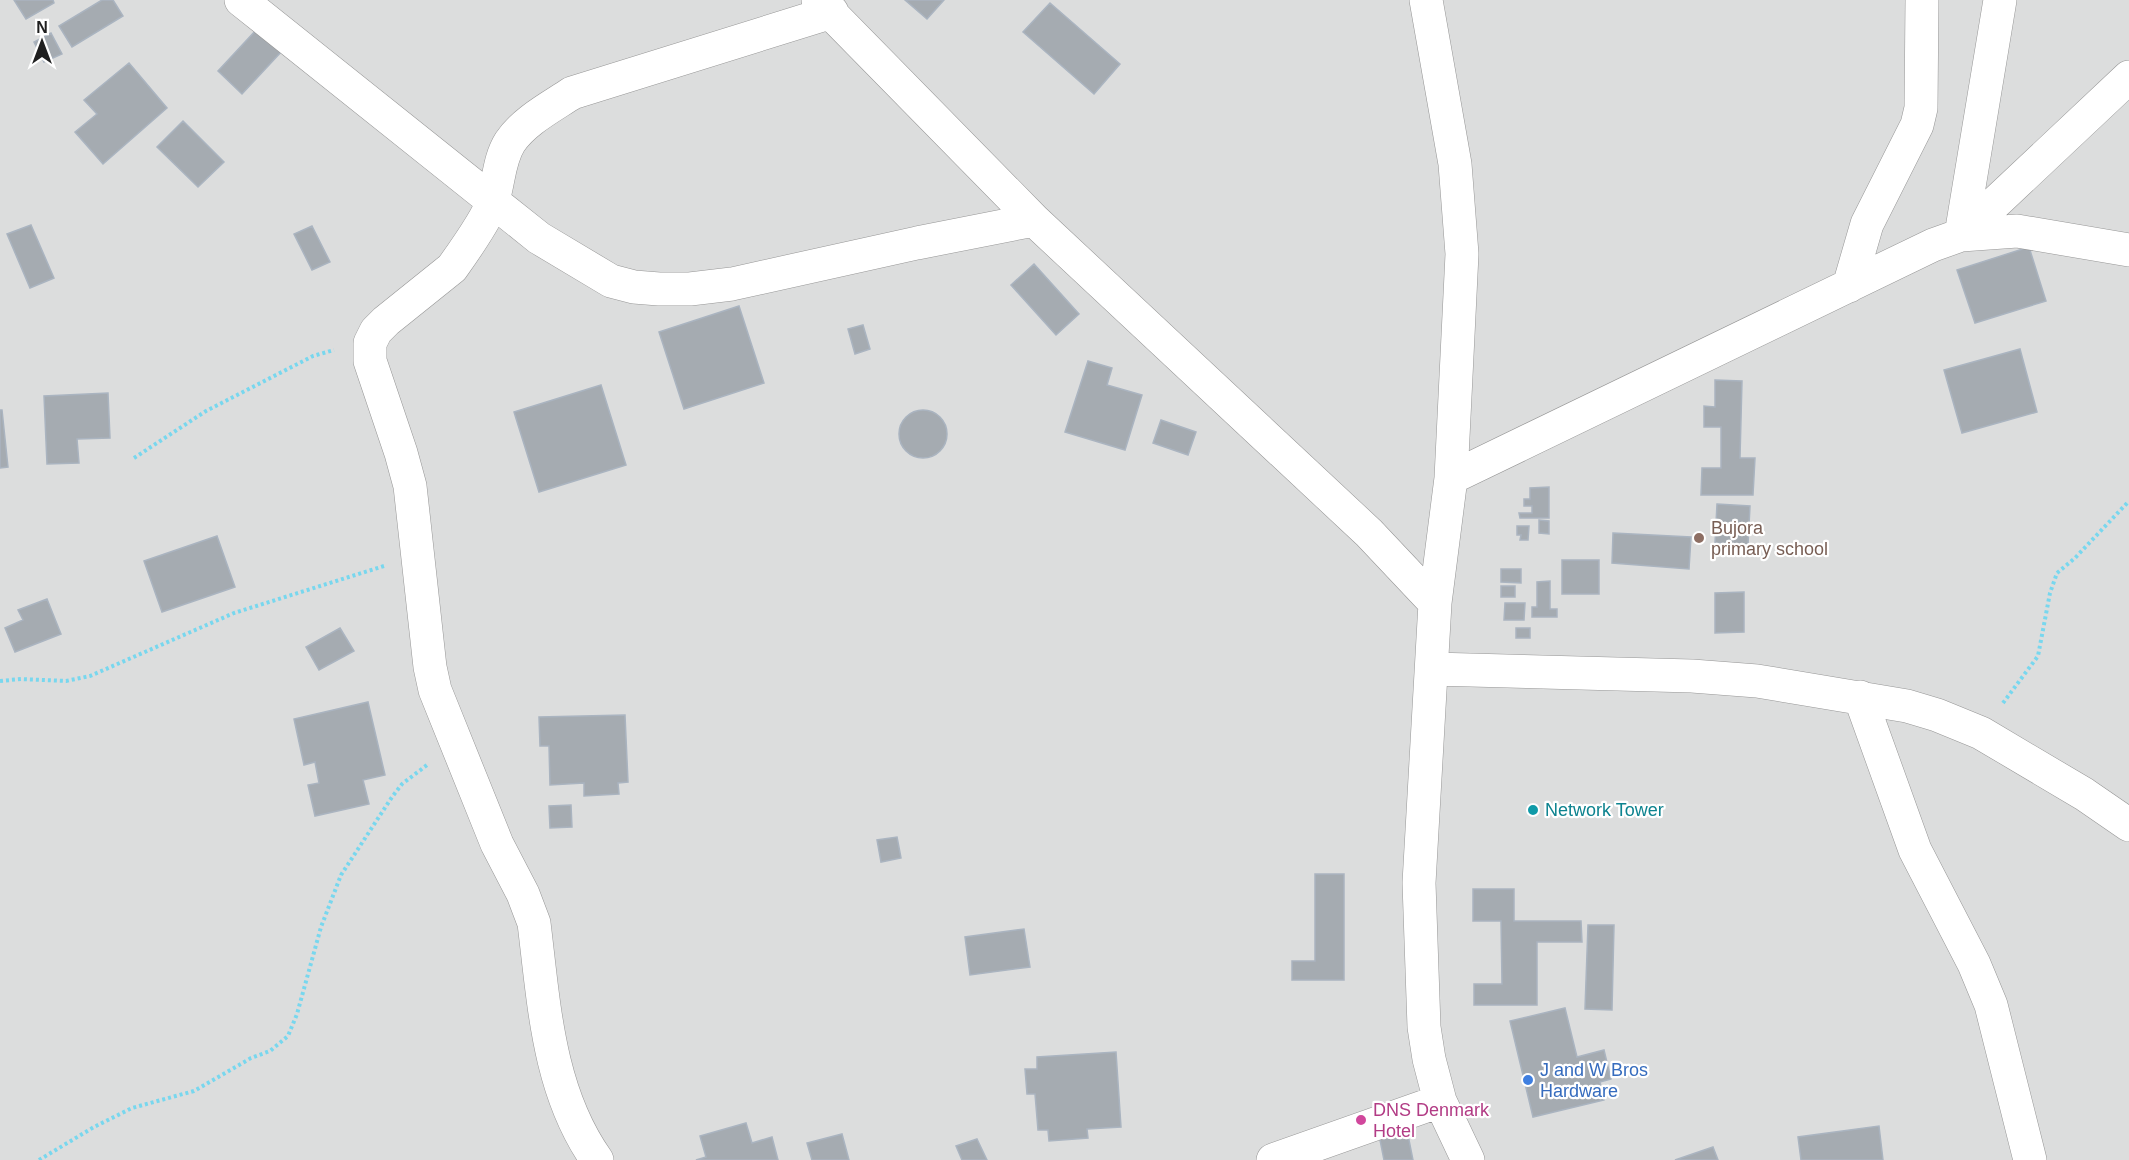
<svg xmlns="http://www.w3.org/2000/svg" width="2129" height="1160" font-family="Helvetica,sans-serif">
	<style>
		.residential { fill: #dcdddd }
		.building { fill: #a5abb1; stroke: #aab4c0; stroke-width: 1.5 }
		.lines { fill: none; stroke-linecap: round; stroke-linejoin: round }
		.minor-casing { stroke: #969696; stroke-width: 34 }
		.path { stroke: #78d7ee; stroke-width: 4; stroke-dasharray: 3 3; stroke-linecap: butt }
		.minor { stroke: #fff; stroke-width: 33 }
		.education-dot { fill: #8d6e63; stroke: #fff; stroke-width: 2 }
		.culture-dot { fill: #0f9aa8; stroke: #fff; stroke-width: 2 }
		.shop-dot { fill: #3f7fe0; stroke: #fff; stroke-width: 2 }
		.hotel-dot { fill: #d1479c; stroke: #fff; stroke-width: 2 }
		.labels { text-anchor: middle; stroke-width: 4.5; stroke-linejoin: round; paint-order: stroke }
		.education-label { font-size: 18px; fill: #785e54; stroke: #fff; text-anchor: start }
		.culture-label { font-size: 18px; fill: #0d838f; stroke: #fff; text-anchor: start }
		.shop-label { font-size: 18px; fill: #366cbe; stroke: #fff; text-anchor: start }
		.hotel-label { font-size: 18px; fill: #b23c85; stroke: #fff; text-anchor: start }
	</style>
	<rect width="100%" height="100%" fill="#e6e8ef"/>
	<!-- residential -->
	<path class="residential" d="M 0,0 L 2129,0 L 2129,1160 L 0,1160 Z"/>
	<!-- building -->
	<path class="building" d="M 14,0 L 53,0 L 54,3 L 26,19 Z
		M 102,0 L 113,0 L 123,16 L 72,47 L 59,26 Z
		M 905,0 L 944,0 L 927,19 Z
		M 1050,3 L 1120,64 L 1094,94 L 1023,32 Z
		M 258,28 L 282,51 L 242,94 L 218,71 Z
		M 51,33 L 62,54 L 44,62 L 34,42 Z
		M 129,63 L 167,108 L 103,164 L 75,132 L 97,114 L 84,100 Z
		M 183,121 L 224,162 L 198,187 L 157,147 Z
		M 31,225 L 54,278 L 30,288 L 7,234 Z
		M 312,226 L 330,262 L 312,270 L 294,234 Z
		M 2029,247 L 2046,301 L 1975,323 L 1957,270 Z
		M 1034,264 L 1079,314 L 1056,335 L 1011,285 Z
		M 739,306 L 764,383 L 684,409 L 659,332 Z
		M 863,325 L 870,349 L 855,354 L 848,329 Z
		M 2020,349 L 2037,412 L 1962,433 L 1944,370 Z
		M 1088,361 L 1112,368 L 1107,385 L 1142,395 L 1125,450 L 1065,432 Z
		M 1715,380 L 1742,381 L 1740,458 L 1755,458 L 1753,495 L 1701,495 L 1702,468 L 1721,468 L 1721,427 L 1704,427 L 1704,406 L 1715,407 Z
		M 601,385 L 626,465 L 539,492 L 514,412 Z
		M 108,393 L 110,438 L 77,439 L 79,463 L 47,464 L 44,396 Z
		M 0,410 L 2,410 L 8,467 L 0,468 Z
		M899 434a24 24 0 1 1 48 0a24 24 0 1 1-48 0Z
		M 1161,420 L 1196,432 L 1188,455 L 1153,443 Z
		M 1549,487 L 1549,518 L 1520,518 L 1519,513 L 1532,513 L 1532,506 L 1524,506 L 1524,499 L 1530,499 L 1530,488 Z
		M 1717,504 L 1750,506 L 1748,545 L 1715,543 Z
		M 1539,520 L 1549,521 L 1549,534 L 1539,533 Z
		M 1517,526 L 1529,526 L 1528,540 L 1520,540 L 1521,535 L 1517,535 Z
		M 1613,533 L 1691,537 L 1689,569 L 1612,563 Z
		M 217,536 L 235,587 L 162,612 L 144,561 Z
		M 1562,560 L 1599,560 L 1599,594 L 1562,594 Z
		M 1501,569 L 1521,569 L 1521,583 L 1501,582 Z
		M 1550,581 L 1550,609 L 1557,609 L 1557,617 L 1532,617 L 1532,607 L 1537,607 L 1537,582 Z
		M 1501,586 L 1515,586 L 1515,597 L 1501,597 Z
		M 1744,592 L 1744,632 L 1715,633 L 1715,593 Z
		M 47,599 L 61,634 L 15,652 L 5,628 L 23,620 L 18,610 Z
		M 1505,603 L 1525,603 L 1524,620 L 1504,620 Z
		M 340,628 L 354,651 L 319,670 L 306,647 Z
		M 1516,628 L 1530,628 L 1530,638 L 1516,638 Z
		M 368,702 L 385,775 L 363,780 L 369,804 L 315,816 L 308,785 L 319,783 L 315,762 L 304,765 L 294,719 Z
		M 625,715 L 628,782 L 618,783 L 619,794 L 584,796 L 584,783 L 550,785 L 549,746 L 540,746 L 539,717 Z
		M 571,805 L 572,827 L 550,828 L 549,806 Z
		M 897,837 L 901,858 L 881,862 L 877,840 Z
		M 1315,874 L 1344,874 L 1344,980 L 1292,980 L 1292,961 L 1315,961 Z
		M 1473,889 L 1514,889 L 1514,921 L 1581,921 L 1582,942 L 1537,942 L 1537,1005 L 1474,1005 L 1474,984 L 1502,984 L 1501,921 L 1473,921 Z
		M 1588,925 L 1614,925 L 1612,1010 L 1585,1009 Z
		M 1024,929 L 1030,967 L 970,975 L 965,937 Z
		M 1565,1008 L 1577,1057 L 1604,1050 L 1611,1079 L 1600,1082 L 1604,1100 L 1533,1117 L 1510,1021 Z
		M 1116,1052 L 1121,1127 L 1087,1129 L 1088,1138 L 1049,1141 L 1048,1130 L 1038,1130 L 1035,1094 L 1027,1094 L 1025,1069 L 1037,1069 L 1037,1057 Z
		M 746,1123 L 752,1143 L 772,1137 L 778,1160 L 696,1160 L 706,1157 L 700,1136 Z
		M 1406,1125 L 1413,1160 L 1384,1160 L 1378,1130 Z
		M 1879,1126 L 1883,1160 L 1801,1160 L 1798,1137 Z
		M 842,1134 L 849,1160 L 812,1160 L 807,1143 Z
		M 977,1139 L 987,1160 L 962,1160 L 956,1146 Z
		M 1713,1147 L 1718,1160 L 1675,1160 Z"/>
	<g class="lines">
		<!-- minor casing -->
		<g class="minor-casing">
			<path id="minor" d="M 241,0 L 539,238 L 611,281 L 634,287 L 659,289 L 690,289 L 732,284 L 917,243 L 1034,220
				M 818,0 L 1034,220 L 1369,533 L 1435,603
				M 1426,0 L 1455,164 L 1462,254 L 1451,478 L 1435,603 L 1419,883 L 1424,1027 L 1429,1059 L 1440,1101 L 1468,1160
				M 1961,235 L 2000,0
				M 1961,235 L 2129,77
				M 1849,286 L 1867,224 L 1917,125 L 1921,108 L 1922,0
				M 1451,478 L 1933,245 L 1961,235 L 2017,231 L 2129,250
				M 1433,669 L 1692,676 L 1757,681 L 1907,706 L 1937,715 L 1981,733 L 2084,794 L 2129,825
				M 1860,697 L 1915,850 L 1974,964 L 1991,1005 L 2030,1160
				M 597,1160 C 548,1091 544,1004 534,923 L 523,894 L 497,844 L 435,690 L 430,667 L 410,486 L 401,453 L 370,361 L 370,343 L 376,331 L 386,321 L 452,268 C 462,254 489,216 493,200 C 499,181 499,159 510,142 C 524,121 551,107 572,93 L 832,12
				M 1273,1160 L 1440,1101"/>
		</g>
		<!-- path -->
		<path class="path" d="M 134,458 L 206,411 L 313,356 L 334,350
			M 0,681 L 21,679 L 66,681 L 90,676 L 234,613 L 384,566
			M 2003,703 L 2038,656 L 2050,593 L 2057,573 L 2075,558 L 2129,501
			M 39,1160 L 94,1127 L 132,1108 L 194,1091 L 251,1058 L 270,1051 L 288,1036 L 297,1014 L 321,927 L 341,875 L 392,797 L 402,784 L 427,765"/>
		<!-- minor -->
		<use href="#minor" class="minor"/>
	</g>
	<!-- markers -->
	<circle class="education-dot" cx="1699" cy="538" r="6"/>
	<circle class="culture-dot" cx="1533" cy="810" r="6"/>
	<circle class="shop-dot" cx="1528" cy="1080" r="6"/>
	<circle class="hotel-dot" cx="1361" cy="1120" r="6"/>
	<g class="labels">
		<!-- education labels -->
		<g class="education-label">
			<text x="1711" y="534">Bujora<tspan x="1711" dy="21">primary school</tspan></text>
		</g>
		<!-- culture labels -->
		<g class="culture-label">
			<text x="1545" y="816">Network Tower</text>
		</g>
		<!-- shop labels -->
		<g class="shop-label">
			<text x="1540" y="1076">J and W Bros<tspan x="1540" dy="21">Hardware</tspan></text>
		</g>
		<!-- hotel labels -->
		<g class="hotel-label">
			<text x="1373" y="1116">DNS Denmark<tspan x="1373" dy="21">Hotel</tspan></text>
		</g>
	</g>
	<!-- north arrow -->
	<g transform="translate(42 42)" stroke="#ffffff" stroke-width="4.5" paint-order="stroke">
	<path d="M0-4.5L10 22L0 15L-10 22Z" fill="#1f1f1f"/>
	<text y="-9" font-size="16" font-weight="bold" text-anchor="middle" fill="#1f1f1f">N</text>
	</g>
</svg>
